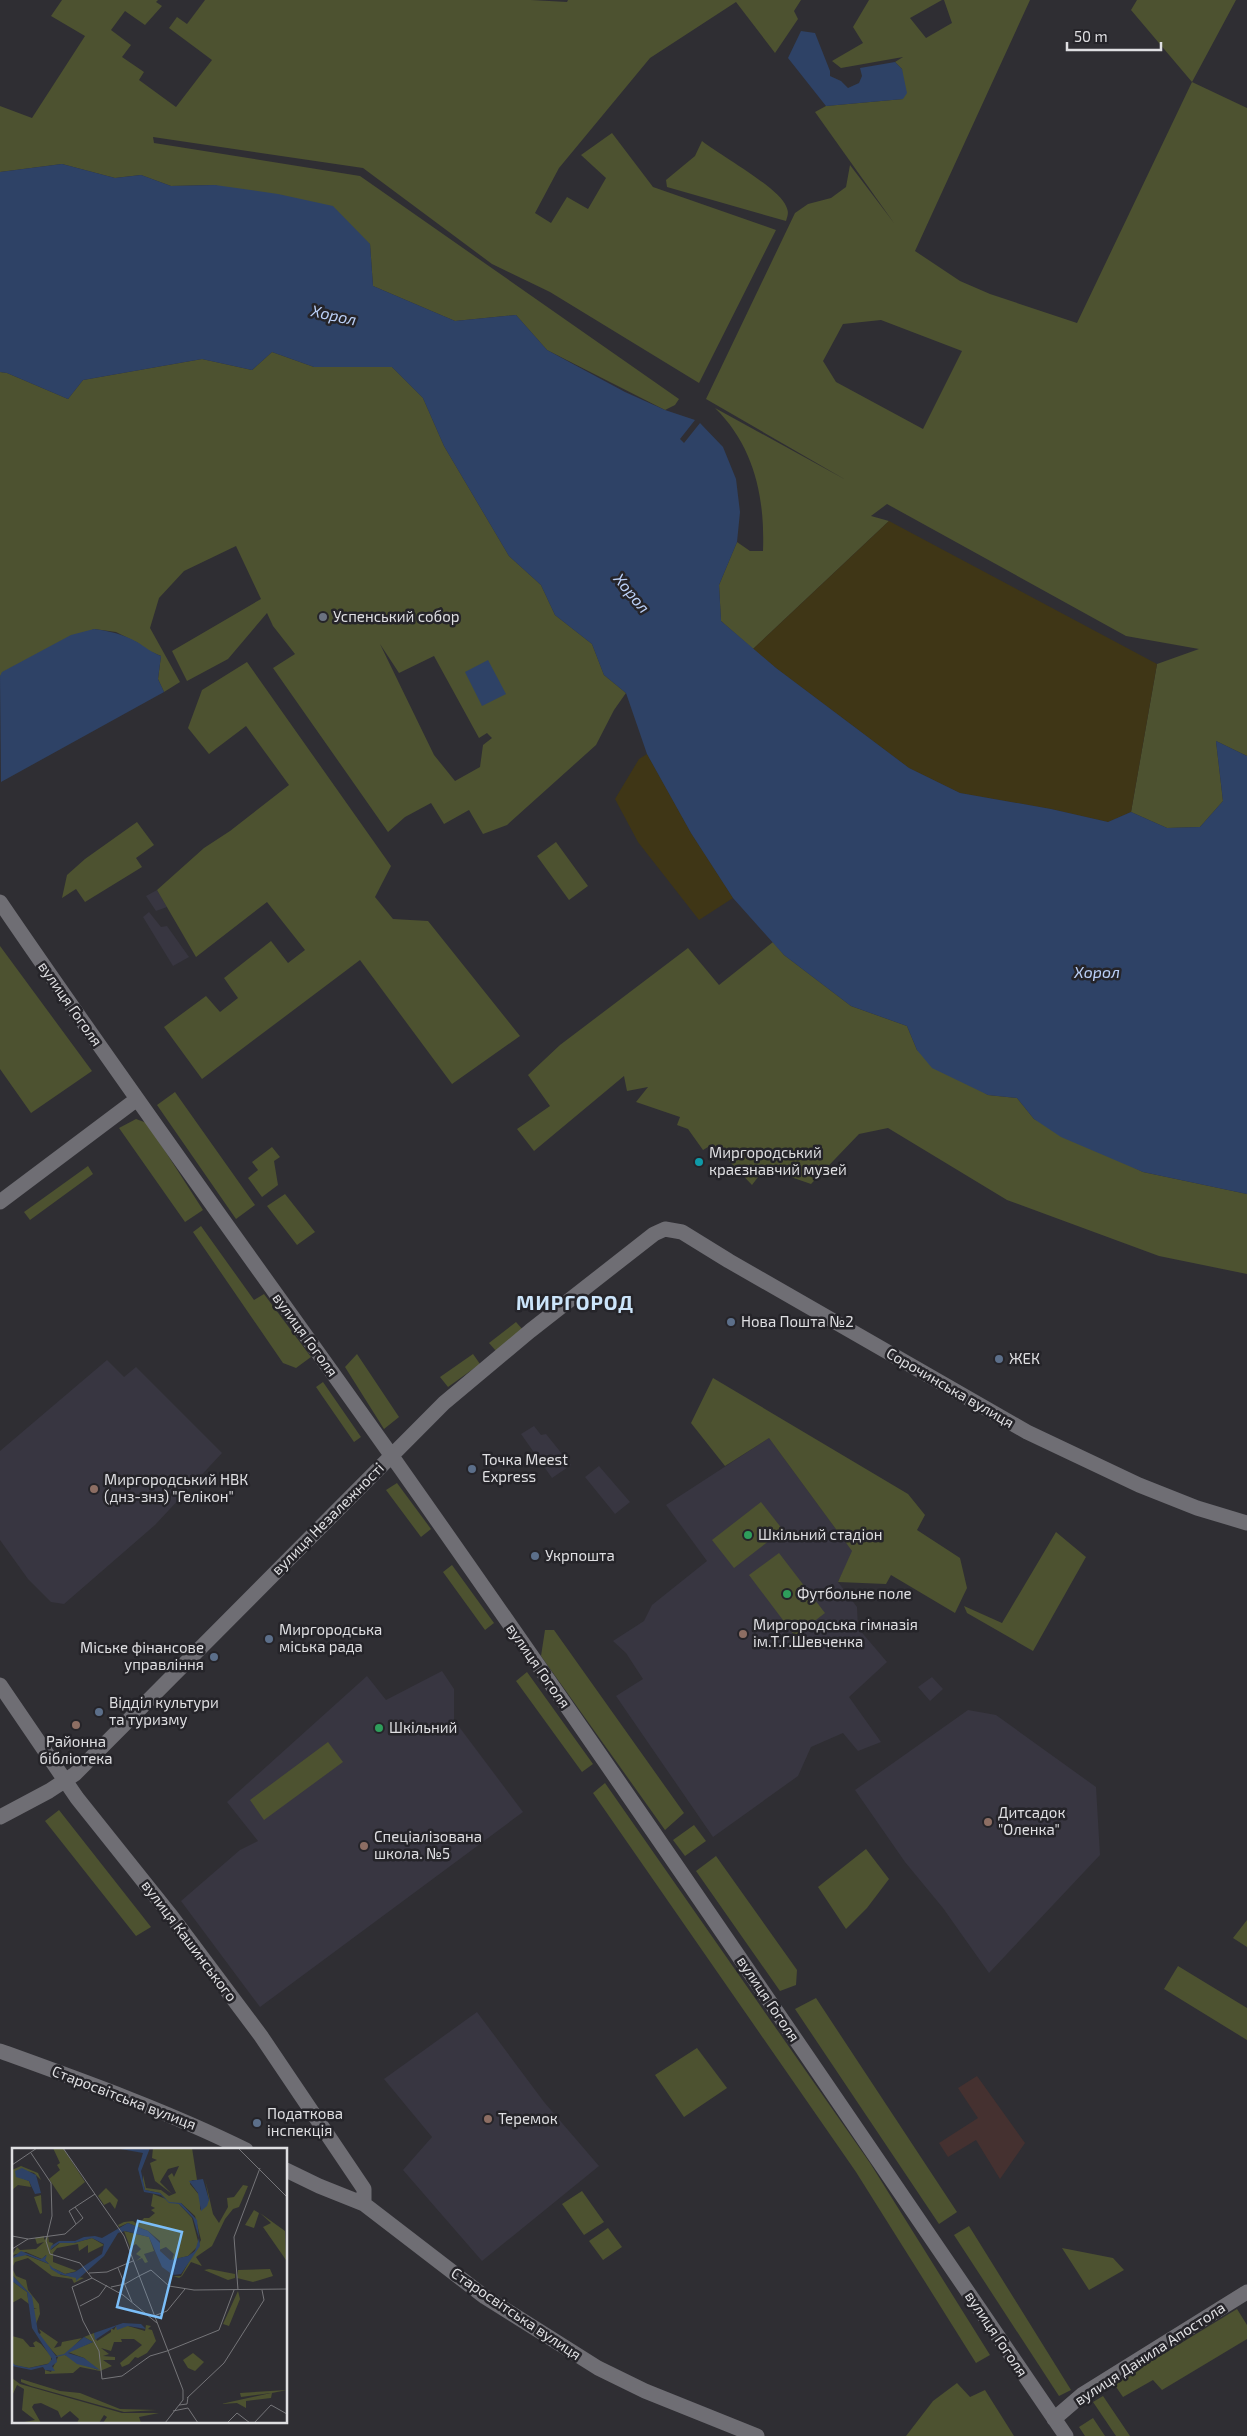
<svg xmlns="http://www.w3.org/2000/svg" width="1247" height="2436" font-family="'Exo 2',sans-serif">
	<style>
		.commercial { fill: #453130 }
		.built { fill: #383641 }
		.green { fill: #4d5230; fill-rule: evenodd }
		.sand { fill: #3f3616 }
		.water { fill: #2e4266 }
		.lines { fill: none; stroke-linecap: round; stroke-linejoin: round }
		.secondary { stroke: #6f6e74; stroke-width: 15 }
		.worship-dot { fill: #6b7280; stroke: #252429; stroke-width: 2 }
		.culture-dot { fill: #0f9aa8; stroke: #252429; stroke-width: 2 }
		.service-dot { fill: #5c6f8a; stroke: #252429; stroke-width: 2 }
		.education-dot { fill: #8d6e63; stroke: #252429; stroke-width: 2 }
		.leisure-dot { fill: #2e9e5b; stroke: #252429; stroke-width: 2 }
		.labels { text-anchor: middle; stroke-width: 5; stroke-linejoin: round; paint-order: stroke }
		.poi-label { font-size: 15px; fill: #dfdfe2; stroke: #252429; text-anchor: start }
		.street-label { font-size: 15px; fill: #dfdfe2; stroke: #252429 }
		.water-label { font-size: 16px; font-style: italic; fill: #bbd0f7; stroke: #252429 }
		.district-label { font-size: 20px; font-weight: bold; letter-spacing: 1px; fill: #cce5fb; stroke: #252429 }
		.inset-road { fill: none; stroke: #757579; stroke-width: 1 }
		.view { fill: #7bbef8; fill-opacity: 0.15; stroke: #7bbef8; stroke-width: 2.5 }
		.inset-edge { fill: none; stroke: #dfdfe2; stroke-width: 2.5 }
	</style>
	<rect width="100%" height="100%" fill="#2f2e33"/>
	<!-- commercial -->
	<path class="commercial" d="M 977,2076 L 1025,2143 L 1000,2179 L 976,2140 L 948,2157 L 939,2143 L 978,2118 L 958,2088 Z"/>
	<!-- built -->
	<path class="built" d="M 157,890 L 167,907 L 156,911 L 146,896 Z
		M 149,912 L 161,927 L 167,926 L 189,957 L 173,966 L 143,917 Z
		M 107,1360 L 124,1377 L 136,1367 L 222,1453 L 155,1525 L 64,1604 L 51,1602 L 28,1579 L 0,1540 L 0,1451 Z
		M 534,1426 L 541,1435 L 546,1434 L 571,1465 L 552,1478 L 521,1434 Z
		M 769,1438 L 853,1552 L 838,1582 L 857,1607 L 858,1628 L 887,1662 L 849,1697 L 881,1742 L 858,1751 L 843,1733 L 811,1747 L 798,1776 L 713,1837 L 616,1696 L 643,1679 L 626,1653 L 613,1641 L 644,1621 L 652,1605 L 707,1561 L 666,1505 Z
		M 599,1466 L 630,1502 L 615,1514 L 585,1477 Z
		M 442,1671 L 454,1689 L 454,1720 L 523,1812 L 260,2007 L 181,1901 L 240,1850 L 258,1841 L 227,1802 L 367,1676 L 386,1700 Z
		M 932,1677 L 943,1689 L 930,1701 L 918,1687 Z
		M 968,1710 L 996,1715 L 1096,1787 L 1100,1855 L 989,1973 L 943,1908 L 905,1862 L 855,1790 Z
		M 477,2012 L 544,2102 L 599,2166 L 482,2261 L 403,2170 L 432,2137 L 384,2079 Z"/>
	<!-- green -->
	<path class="green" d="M 62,0 L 158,0 L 156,2 L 162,6 L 145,25 L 125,11 L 111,30 L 131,45 L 122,57 L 144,72 L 139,80 L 176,107 L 212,60 L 169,28 L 177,17 L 187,24 L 205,0 L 531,0 L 567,2 L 568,0 L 801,0 L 794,11 L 798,19 L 775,53 L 736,2 L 650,58 L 559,168 L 535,213 L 551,223 L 567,197 L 588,209 L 606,178 L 581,155 L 612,133 L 653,187 L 776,230 L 699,383 L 550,292 L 492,264 L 363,168 L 153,137 L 154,143 L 360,176 L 679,399 L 675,405 L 665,410 L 547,350 L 516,315 L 455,321 L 373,286 L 370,244 L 215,185 L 171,186 L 141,175 L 115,178 L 62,164 L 0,172 L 0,106 L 32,118 L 85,36 L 51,16 Z
		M 869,0 L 942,0 L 910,18 L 926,38 L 952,23 L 944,0 L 1030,0 L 915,251 L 960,281 L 990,294 L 1077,323 L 1192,82 L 1131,10 L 1137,0 L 1236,0 L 1192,82 L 1247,108 L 1247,756 L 1216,741 L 1223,801 L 1200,827 L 1167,828 L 1131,812 L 1157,664 L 1199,649 L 1126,636 L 887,504 L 871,516 L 889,521 L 753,649 L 721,621 L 719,585 L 737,542 L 750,551 L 763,551 C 765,497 754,446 715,408 L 846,480 L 706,399 L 795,213 L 808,204 L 831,198 L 846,187 L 850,165 L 894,223 L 815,112 L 826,106 L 903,99 L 902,69 L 895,62 L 903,57 L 841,68 L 832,61 L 863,43 L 853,27 ZM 881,320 L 962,351 L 923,429 L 836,382 L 823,361 L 843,324 Z
		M 702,141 C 721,156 778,187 786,206 C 789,212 788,215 786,221 L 667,187 L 666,180 L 695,156 Z
		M 272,352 L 314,367 L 392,367 L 423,398 L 444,446 L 509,556 L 541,585 L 555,615 L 592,644 L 604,675 L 626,693 L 614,710 L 596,745 L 507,825 L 483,834 L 469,810 L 444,824 L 431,803 L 405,817 L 388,832 L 273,668 L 295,654 L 273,626 L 267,613 L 228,659 L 187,681 L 172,651 L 261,599 L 236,546 L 184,571 L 159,598 L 150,628 L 180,682 L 164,692 L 158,679 L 161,656 L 147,650 L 138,643 L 116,632 L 94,629 L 0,676 L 0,372 L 7,373 L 68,399 L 83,380 L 202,359 L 252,370 ZM 380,644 L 399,673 L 434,656 L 479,738 L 487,733 L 492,738 L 483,745 L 480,767 L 455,781 L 434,755 Z
		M 247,662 L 391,866 L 375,897 L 393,919 L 428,921 L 520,1036 L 452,1084 L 360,960 L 202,1079 L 164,1027 L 206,996 L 220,1012 L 238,998 L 224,978 L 271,941 L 288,963 L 305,950 L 267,902 L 196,957 L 157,890 L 204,848 L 230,831 L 289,785 L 246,726 L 209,754 L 188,728 L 202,690 Z
		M 137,822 L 154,845 L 136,858 L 142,867 L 85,902 L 76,889 L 62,898 L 67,875 L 85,859 Z
		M 556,842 L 588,886 L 569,900 L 537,856 Z
		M 773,942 L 784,955 L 851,1006 L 907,1026 L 917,1050 L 988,1095 L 1017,1098 L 1034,1119 L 1143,1172 L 1247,1194 L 1247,1274 L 1159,1256 L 1007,1200 L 888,1128 L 859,1134 L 811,1184 L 765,1168 L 752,1185 L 713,1144 L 703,1150 L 688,1129 L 677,1125 L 680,1117 L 636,1102 L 648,1087 L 627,1091 L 624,1076 L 534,1151 L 517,1129 L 550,1106 L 528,1075 L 560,1045 L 688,948 L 719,985 Z
		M 0,946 L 92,1071 L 31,1113 L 0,1069 Z
		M 175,1092 L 255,1205 L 236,1219 L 157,1105 Z
		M 136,1119 L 147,1123 L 203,1210 L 185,1222 L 119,1128 Z
		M 272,1147 L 280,1157 L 274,1161 L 278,1185 L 262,1197 L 248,1178 L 258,1170 L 252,1162 Z
		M 88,1166 L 93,1174 L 30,1220 L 24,1212 Z
		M 285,1194 L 315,1232 L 297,1245 L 267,1206 Z
		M 201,1226 L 254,1300 L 264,1294 L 311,1357 L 296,1368 L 283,1363 L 193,1232 Z
		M 516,1322 L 523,1330 L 496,1351 L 489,1343 Z
		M 357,1354 L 399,1417 L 384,1429 L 345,1367 Z
		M 473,1354 L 480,1364 L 448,1387 L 440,1377 Z
		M 713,1378 L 908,1494 L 925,1515 L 917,1530 L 960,1558 L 967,1588 L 955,1613 L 891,1575 L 886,1584 L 838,1582 L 852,1551 L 769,1438 L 725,1466 L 691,1423 Z
		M 323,1382 L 361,1437 L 354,1442 L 316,1387 Z
		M 397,1483 L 431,1529 L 421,1537 L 386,1490 Z
		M 761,1502 L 783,1530 L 734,1568 L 712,1540 Z
		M 1056,1532 L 1086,1557 L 1033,1651 L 967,1613 L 964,1606 L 1002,1623 Z
		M 779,1553 L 825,1613 L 795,1636 L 749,1575 Z
		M 452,1565 L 494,1623 L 485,1630 L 443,1572 Z
		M 545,1630 L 554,1630 L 684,1813 L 665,1830 L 541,1656 Z
		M 527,1672 L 593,1764 L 582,1772 L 516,1681 Z
		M 328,1742 L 343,1762 L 264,1820 L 250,1800 Z
		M 605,1783 L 870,2163 L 990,2355 L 976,2363 L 856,2172 L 593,1793 Z
		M 59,1810 L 151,1927 L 136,1936 L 45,1821 Z
		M 694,1825 L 706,1841 L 685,1856 L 673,1840 Z
		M 866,1849 L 889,1879 L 867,1908 L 846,1929 L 818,1887 Z
		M 716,1856 L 797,1970 L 796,1985 L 780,1991 L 696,1871 Z
		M 1247,1920 L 1247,1947 L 1233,1938 Z
		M 1178,1966 L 1247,2008 L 1247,2040 L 1164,1989 Z
		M 816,1998 L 957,2212 L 939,2224 L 795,2009 Z
		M 697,2048 L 727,2088 L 684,2117 L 655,2075 Z
		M 582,2191 L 604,2222 L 584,2235 L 562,2204 Z
		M 969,2226 L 1071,2390 L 1059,2396 L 954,2235 Z
		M 608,2228 L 622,2247 L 603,2260 L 589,2241 Z
		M 1062,2248 L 1113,2258 L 1124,2270 L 1089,2290 Z
		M 1237,2309 L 1247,2325 L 1247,2339 L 1162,2390 L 1153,2380 L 1123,2397 L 1114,2384 Z
		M 957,2383 L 970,2397 L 985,2390 L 1014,2436 L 906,2436 L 933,2401 Z
		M 1103,2396 L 1130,2436 L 1116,2436 L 1093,2402 Z
		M 1093,2418 L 1105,2436 L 1085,2436 L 1079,2427 Z"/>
	<!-- sand -->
	<path class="sand" d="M 889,521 L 1157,664 L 1131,812 L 1108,822 L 1051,809 L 960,793 L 909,768 L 776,668 L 753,649 Z
		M 647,754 L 691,833 L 733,898 L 699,920 L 638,842 L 615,799 L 639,759 Z"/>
	<!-- water -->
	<path class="water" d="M 801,31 L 815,33 L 830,71 L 830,76 L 841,81 L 848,88 L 859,83 L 862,76 L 860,68 L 895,62 L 902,69 L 907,93 L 903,99 L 826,106 L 788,58 Z
		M 62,164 L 115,178 L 141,175 L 171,186 L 215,185 L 278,194 L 333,206 L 370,244 L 373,286 L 455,321 L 516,315 L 547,350 L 625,392 L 665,410 L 695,420 L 680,439 L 684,443 L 700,423 L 723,447 L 736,479 L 740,512 L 737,542 L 719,585 L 721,621 L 776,668 L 909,768 L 960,793 L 1051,809 L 1108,822 L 1131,812 L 1167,828 L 1200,827 L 1223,801 L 1216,741 L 1247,756 L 1247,1194 L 1143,1172 L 1061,1137 L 1034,1119 L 1017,1098 L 988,1095 L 932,1068 L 917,1050 L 907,1026 L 851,1006 L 784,955 L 733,898 L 691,833 L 647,754 L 626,693 L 604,675 L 592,644 L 555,615 L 541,585 L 509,556 L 444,446 L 423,398 L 392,367 L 314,367 L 272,352 L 252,370 L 202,359 L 83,380 L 68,399 L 7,373 L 0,372 L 0,172 Z
		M 94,629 C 109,631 123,634 137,642 C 145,647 151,652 161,656 L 158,679 L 164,692 L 1,782 L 0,676 L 2,672 L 71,635 Z
		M 488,660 L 506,694 L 482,706 L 465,672 Z"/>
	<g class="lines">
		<!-- secondary -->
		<path class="secondary" d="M 0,902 C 130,1093 267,1280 401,1469 C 626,1789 846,2113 1066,2436
			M 0,1202 L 137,1099
			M 0,1685 L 77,1798 L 172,1917 L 261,2036 L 364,2189 L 364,2204
			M 0,1817 L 49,1791 L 75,1774 L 444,1403 L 530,1331 L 654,1234 L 665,1229 L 682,1232 L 729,1261 L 1027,1432 L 1139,1485 L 1197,1508 L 1247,1523
			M 0,2051 C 83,2081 167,2111 246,2150
			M 286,2170 L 319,2186 L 364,2204 L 485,2297 L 598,2368 L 645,2391 L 757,2436
			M 1054,2419 L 1083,2394 L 1247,2292"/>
	</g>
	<!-- markers -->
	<circle class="worship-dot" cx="323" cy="617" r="5"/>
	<circle class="culture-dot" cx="699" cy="1162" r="5"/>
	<g class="service-dot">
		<circle cx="731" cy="1322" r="5"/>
		<circle cx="999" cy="1359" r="5"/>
		<circle cx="472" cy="1469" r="5"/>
		<circle cx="535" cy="1556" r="5"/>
		<circle cx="269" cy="1639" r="5"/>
		<circle cx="214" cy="1657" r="5"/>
		<circle cx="99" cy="1712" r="5"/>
		<circle cx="257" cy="2123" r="5"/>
	</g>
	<g class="education-dot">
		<circle cx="94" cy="1489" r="5"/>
		<circle cx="743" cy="1634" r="5"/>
		<circle cx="76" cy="1725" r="5"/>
		<circle cx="988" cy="1822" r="5"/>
		<circle cx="364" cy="1846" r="5"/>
		<circle cx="488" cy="2119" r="5"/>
	</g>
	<g class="leisure-dot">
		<circle cx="748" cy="1535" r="5"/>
		<circle cx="787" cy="1594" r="5"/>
		<circle cx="379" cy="1728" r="5"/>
	</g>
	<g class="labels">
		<!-- poi labels -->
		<g class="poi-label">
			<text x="333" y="622">Успенський собор</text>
			<text x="709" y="1158">Миргородський<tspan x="709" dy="17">краєзнавчий музей</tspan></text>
			<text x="741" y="1327">Нова Пошта №2</text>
			<text x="1009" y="1364">ЖЕК</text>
			<text x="482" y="1465">Точка Meest<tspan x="482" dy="17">Express</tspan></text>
			<text x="104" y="1485">Миргородський НВК<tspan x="104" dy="17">(днз-знз) "Гелікон"</tspan></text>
			<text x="758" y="1540">Шкільний стадіон</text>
			<text x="545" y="1561">Укрпошта</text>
			<text x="797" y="1599">Футбольне поле</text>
			<text x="753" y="1630">Миргородська гімназія<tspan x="753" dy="17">ім.Т.Г.Шевченка</tspan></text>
			<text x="279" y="1635">Миргородська<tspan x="279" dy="17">міська рада</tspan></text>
			<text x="204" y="1653" text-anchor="end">Міське фінансове<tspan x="204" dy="17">управління</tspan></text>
			<text x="109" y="1708">Відділ культури<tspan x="109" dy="17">та туризму</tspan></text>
			<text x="389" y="1733">Шкільний</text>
			<text x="76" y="1747" text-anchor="middle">Районна<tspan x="76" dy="17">бібліотека</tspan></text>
			<text x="998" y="1818">Дитсадок<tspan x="998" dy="17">"Оленка"</tspan></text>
			<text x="374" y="1842">Спеціалізована<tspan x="374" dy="17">школа. №5</tspan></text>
			<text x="267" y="2119">Податкова<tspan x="267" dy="17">інспекція</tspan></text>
			<text x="498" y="2124">Теремок</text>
		</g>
		<!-- street labels -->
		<g class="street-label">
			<text transform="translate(70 1004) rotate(55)" y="5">вулиця Гоголя</text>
			<text transform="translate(305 1335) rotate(54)" y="5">вулиця Гоголя</text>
			<text transform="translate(950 1388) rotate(30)" y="5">Сорочинська вулиця</text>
			<text transform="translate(328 1519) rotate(-45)" y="5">вулиця Незалежності</text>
			<text transform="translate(538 1666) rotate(55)" y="5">вулиця Гоголя</text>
			<text transform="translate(189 1941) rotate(53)" y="5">вулиця Кашинського</text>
			<text transform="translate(768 1999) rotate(56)" y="5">вулиця Гоголя</text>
			<text transform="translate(124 2098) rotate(21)" y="5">Старосвітська вулиця</text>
			<text transform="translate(516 2314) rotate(34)" y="5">Старосвітська вулиця</text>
			<text transform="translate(996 2334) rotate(56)" y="5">вулиця Гоголя</text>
			<text transform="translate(1150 2354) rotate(-33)" y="5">вулиця Данила Апостола</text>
		</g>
		<!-- water labels -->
		<g class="water-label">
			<text transform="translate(334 315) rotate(12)" y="6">Хорол</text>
			<text transform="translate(632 593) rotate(50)" y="6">Хорол</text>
			<text x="1097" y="978">Хорол</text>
		</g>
		<!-- district labels -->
		<g class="district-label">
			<text x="575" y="1310">МИРГОРОД</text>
		</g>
	</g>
	<!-- overview -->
	<g transform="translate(12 2148)">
		<rect width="275" height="275" fill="#2f2e33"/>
		<path d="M 41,0 L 51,0 L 73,34 L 51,52 L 37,31 L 48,22 L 45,17 L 48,15 ZM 141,0 L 180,0 L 185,32 L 180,32 L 178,36 L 188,48 L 188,62 L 197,52 L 193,31 L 201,66 L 207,75 L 216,59 L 215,50 L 222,49 L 231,37 L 236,38 L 227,59 L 221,61 L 213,71 L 200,98 L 184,109 L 190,118 L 179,114 L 170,128 L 167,130 L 161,128 L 169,128 L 189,92 L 183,68 L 169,55 L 157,54 L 148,45 L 133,42 L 131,34 L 131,27 L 134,40 L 149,42 L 157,48 L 164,45 L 156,28 L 160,25 L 162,29 L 167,18 L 156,21 L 148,34 L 160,46 L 143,33 L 138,15 L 145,12 L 140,10 ZM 9,18 L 26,25 L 29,32 L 22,25 L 11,22 L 7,29 L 17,33 L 19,39 L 6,37 L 0,42 L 0,22 ZM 94,40 L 106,52 L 103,61 L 98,54 L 92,57 L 86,48 ZM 141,46 L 167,56 L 180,70 L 187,97 L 176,108 L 160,112 L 162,106 L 154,99 L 147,102 L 148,93 L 136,83 L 116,75 L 107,79 L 106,77 L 112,74 L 121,73 L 126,77 L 132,70 L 137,70 L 143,65 L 139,62 L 143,60 L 139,58 ZM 29,47 L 30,65 L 28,66 L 22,49 ZM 242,62 L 247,65 L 242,80 L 233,77 ZM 248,65 L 273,83 L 274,112 L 251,79 L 259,75 ZM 112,83 L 137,89 L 142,103 L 132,106 L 136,114 L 133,115 L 130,110 L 124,113 L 129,109 L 124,106 L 129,101 L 124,96 L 118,99 ZM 32,88 L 32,92 L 36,88 L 37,94 L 41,95 L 39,102 L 49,94 L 62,95 L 80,90 L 92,97 L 76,105 L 76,97 L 67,103 L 66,96 L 45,100 L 41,105 L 41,114 L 65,123 L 53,126 L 41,120 L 33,112 L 34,107 L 30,111 L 14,104 L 0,107 L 5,99 L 8,102 L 24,101 L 32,94 L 25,96 L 23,90 ZM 11,106 L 37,116 L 49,127 L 72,130 L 62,135 L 60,131 L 40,128 L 16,110 L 3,114 L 0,120 L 4,128 L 14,132 L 16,142 L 27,156 L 28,166 L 24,176 L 21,161 L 25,160 L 21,160 L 17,145 L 0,127 L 0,110 ZM 197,121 L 223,126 L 223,130 L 216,132 L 192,122 ZM 258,121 L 261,128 L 241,134 L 225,130 L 226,122 ZM 0,133 L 15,144 L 17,156 L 9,150 L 0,155 ZM 226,143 L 228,151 L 217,178 L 211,176 ZM 134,177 L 139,178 L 136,181 L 140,182 L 144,193 L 135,205 L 126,210 L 123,209 L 117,216 L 110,219 L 108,215 L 130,197 L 122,191 L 109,191 L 110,194 L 102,194 L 99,203 L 89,200 L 97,206 L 91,208 L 103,209 L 103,212 L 91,212 L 100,218 L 88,223 L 68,219 L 61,225 L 33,226 L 33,222 L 39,224 L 46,209 L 26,187 L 29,185 L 27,181 L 46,194 L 42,200 L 49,198 L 50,194 L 70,190 L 53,207 L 86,222 L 72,210 L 56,204 L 81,194 L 72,189 L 82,185 L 85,193 L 99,184 L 99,180 L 102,182 L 104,178 L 116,178 L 133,183 ZM 0,188 L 11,191 L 18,199 L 23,199 L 21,195 L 24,193 L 29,196 L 39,208 L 39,215 L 17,220 L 1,217 ZM 181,205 L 192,214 L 183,223 L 176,220 L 171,212 ZM 0,230 L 8,236 L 110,265 L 147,265 L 127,269 L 129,275 L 91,275 L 95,269 L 92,267 L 87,275 L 65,275 L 67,271 L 58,263 L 49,270 L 46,263 L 29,255 L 22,256 L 20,259 L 29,275 L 7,275 L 23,272 L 10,262 L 12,241 L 5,237 L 0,248 ZM 9,231 L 48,243 L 68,245 L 108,261 L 145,262 L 112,264 L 19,238 L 9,234 ZM 275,242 L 260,245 L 259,250 L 234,253 L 234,260 L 225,255 L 209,256 L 259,245 L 229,249 L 228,245 Z" fill="#4d5230"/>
		<path d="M 103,0 L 138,0 L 129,23 L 133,42 L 148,45 L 157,54 L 169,55 L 185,72 L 188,98 L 169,126 L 161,127 L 150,119 L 137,89 L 113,83 L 106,85 L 92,108 L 64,133 L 64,130 L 47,126 L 39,121 L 37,116 L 15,107 L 0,110 L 9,103 L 29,111 L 35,107 L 33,112 L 41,120 L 53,126 L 63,124 L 90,106 L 92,96 L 80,90 L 62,95 L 47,95 L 38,102 L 39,98 L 47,93 L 63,93 L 72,89 L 83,88 L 90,90 L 116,75 L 136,83 L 148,95 L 148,103 L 158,112 L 176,108 L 183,103 L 187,90 L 181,70 L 167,56 L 157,55 L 149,47 L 132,44 L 126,21 L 131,5 ZM 10,20 L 24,27 L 29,45 L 23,46 L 17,33 L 4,29 L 3,23 ZM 191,31 L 197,52 L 195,58 L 189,63 L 186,45 L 177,33 ZM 0,127 L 20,148 L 26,184 L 44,208 L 52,206 L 72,189 L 81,194 L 56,205 L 72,210 L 88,222 L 65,216 L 53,207 L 44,209 L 45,214 L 40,218 L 43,223 L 33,222 L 31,219 L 19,222 L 0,218 L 0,214 L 3,217 L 17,220 L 36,216 L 40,211 L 20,180 L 15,144 L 0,133 ZM 111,175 L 129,176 L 134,181 L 116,178 L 105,182 L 104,178 L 83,192 L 82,185 Z" fill="#2e4266"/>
		<path class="inset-road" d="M 51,0 L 112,88 L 171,242 L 171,252 L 153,275M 226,0 L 275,49M 19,5 L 39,35 L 40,68 L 34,93 L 38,106 L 68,115 L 80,130 L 111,147 L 145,175M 0,17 L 25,0M 64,76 L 57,63 L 83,46M 0,88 L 16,91M 0,101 L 16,91 L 53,86 L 71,70 L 63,59M 106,120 L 120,154M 77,125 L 95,124 L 121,113M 127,128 L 139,122 L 157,138 L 182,142 L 275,141M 80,130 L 60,139 L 71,173 L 87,203 L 90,231 L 110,228 L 138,208 L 155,203M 99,139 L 113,136 L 127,128M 226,142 L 222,89 L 248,20M 68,158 L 87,148 L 95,137M 142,168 L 155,163 L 173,141M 155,203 L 207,182 L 222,142M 175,250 L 212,215 L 252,152 L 250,142M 167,257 L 175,256 L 176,249M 161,263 L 176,260 L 186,275M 215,275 L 225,265 L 238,275M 242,275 L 259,257 L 275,266"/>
		<path class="view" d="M 126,73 L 170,84 L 149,170 L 105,159 Z"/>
		<rect width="275" height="275" class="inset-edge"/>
	</g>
	<!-- scale -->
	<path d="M1067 42v8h94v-8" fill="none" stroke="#dfdfe2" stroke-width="2.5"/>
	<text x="1074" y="42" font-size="15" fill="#dfdfe2" stroke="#252429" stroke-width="4" paint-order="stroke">50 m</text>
</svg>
